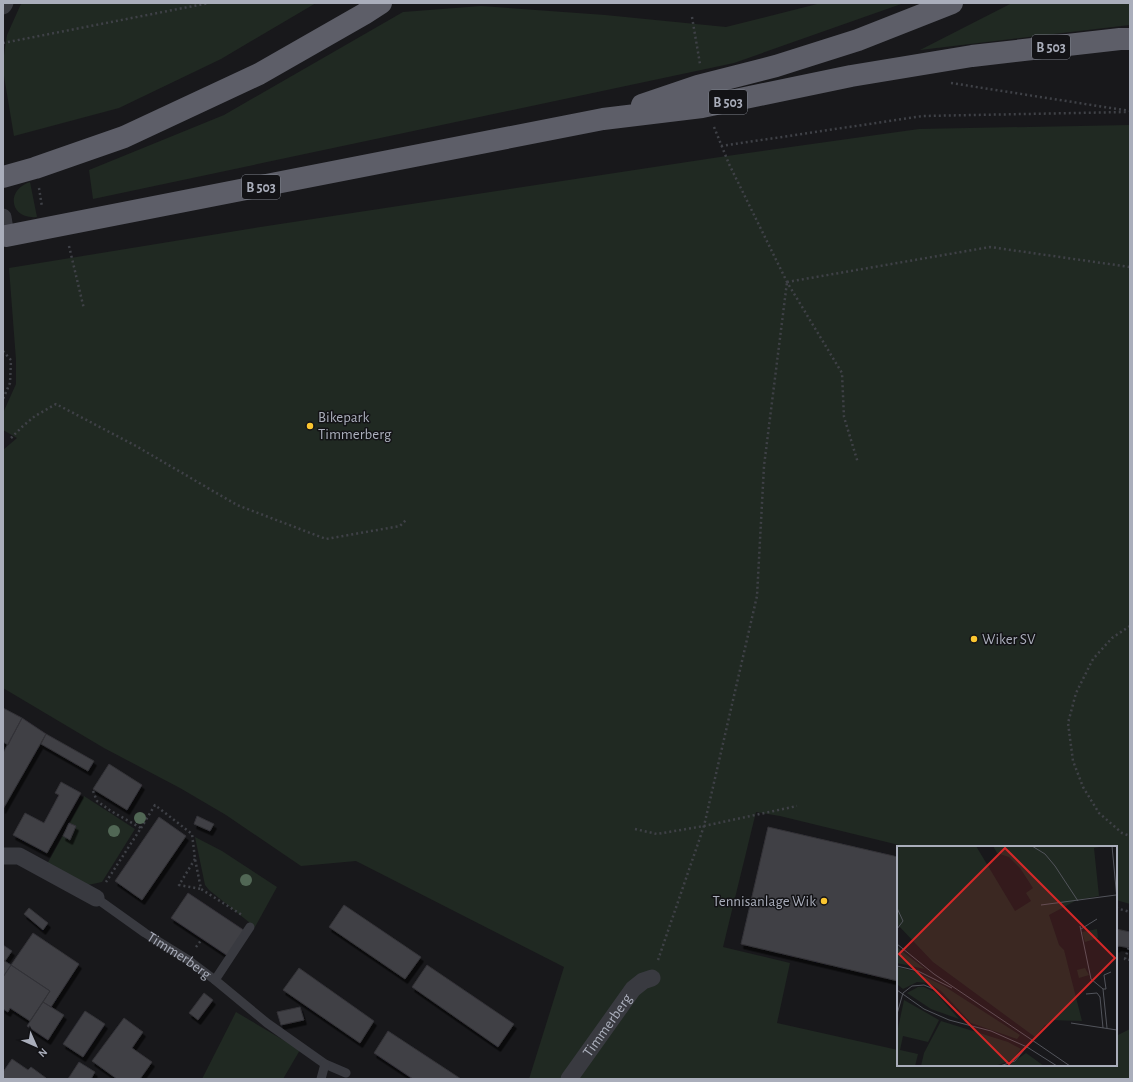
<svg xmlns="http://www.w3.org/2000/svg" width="1133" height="1082" font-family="'Alegreya Sans',sans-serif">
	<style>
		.green { fill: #202922 }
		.building { fill: #404045; stroke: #333237; filter: url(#shadow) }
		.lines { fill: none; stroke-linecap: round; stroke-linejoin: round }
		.path { stroke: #3f4147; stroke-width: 2.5; stroke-dasharray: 2 3; stroke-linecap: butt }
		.service { stroke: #393a40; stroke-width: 9 }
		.minor { stroke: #393a40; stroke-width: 17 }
		.trunk { stroke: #5d5e68; stroke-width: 22 }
		.tree { fill: #516755 }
		.poi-dot { fill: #fbc630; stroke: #131316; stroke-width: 1.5 }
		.labels { text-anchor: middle; stroke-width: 3; stroke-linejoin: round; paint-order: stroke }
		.shield { fill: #131316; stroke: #7d808a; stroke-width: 1 }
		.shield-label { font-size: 14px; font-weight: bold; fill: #aaaebb }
		.poi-label { font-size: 15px; fill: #aaaebb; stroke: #131316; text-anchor: start }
		.street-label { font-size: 15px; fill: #aaaebb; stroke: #131316 }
		.inset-road { fill: none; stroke: #52545b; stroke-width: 1 }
		.view { fill: #d62828; fill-opacity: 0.15; stroke: #d62828; stroke-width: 2 }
		.inset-edge { fill: none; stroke: #aaaebb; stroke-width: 2 }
	</style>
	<defs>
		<filter id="shadow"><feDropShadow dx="2.5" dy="4.5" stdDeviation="0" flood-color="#0009"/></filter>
	</defs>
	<rect width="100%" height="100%" fill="#18181b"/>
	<!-- green -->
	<path class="green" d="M 22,3 L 316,3 L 221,59 L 119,108 L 14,136 L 3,70 L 3,62 L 7,35 L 20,6 Z
		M 821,3 L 904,3 L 734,63 L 93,199 L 89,170 L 224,115 L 403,12 L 481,6 L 605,15 L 726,27 Z
		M 1012,3 L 1130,3 L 1130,25 L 920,50 Z
		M 1130,125 L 1130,904 L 1116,900 L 1116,847 L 907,847 L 780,816 L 756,812 L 723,947 L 790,963 L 777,1023 L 898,1050 L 898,1065 L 1116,1065 L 1116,1036 L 1130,1029 L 1130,1079 L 529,1079 L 564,967 L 356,861 L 301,866 L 226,815 L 180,788 L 104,748 L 3,688 L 3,450 L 17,438 L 3,430 L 3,413 L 16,384 L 16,360 L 9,268 L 267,226 L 720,157 L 919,129 Z
		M 30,182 L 37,217 C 10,220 5,190 30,182 Z
		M 84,796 L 135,829 L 102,882 L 83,886 L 46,866 Z
		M 195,837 L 222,851 L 277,887 L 255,927 L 209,890 L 205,885 Z
		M 236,1012 L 300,1050 L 283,1079 L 202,1079 Z"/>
	<!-- building -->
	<path class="building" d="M 3,708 L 22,718 L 8,745 L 3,742 Z
		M 22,718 L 46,734 L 3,809 L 3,753 Z
		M 46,734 L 94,761 L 88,771 L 41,744 Z
		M 109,764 L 142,785 L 127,810 L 93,789 Z
		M 61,782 L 81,793 L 47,853 L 13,835 L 25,813 L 44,823 L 59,795 L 55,793 Z
		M 197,816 L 214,824 L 210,831 L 194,824 Z
		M 159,817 L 186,836 L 142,900 L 115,881 Z
		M 69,823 L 76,826 L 70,840 L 63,836 Z
		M 768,827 L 898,857 L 898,981 L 741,944 Z
		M 188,893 L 245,931 L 228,956 L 171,918 Z
		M 344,905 L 421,957 L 405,979 L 329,927 Z
		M 29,908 L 48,923 L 43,930 L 24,914 Z
		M 1116,929 L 1130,932 L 1130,948 L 1119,946 L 1116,948 Z
		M 33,933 L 79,964 L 51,1007 L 43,1002 L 50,991 L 11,965 Z
		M 3,945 L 12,951 L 5,961 L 3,960 Z
		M 3,960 L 11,965 L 3,977 Z
		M 11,965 L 50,991 L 30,1021 L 10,1008 L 8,1012 L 3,1009 L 3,977 Z
		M 427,965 L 514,1024 L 498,1047 L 412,987 Z
		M 299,968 L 374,1021 L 360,1043 L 283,990 Z
		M 204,993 L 213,1000 L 198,1020 L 189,1013 Z
		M 43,1002 L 64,1015 L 48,1040 L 27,1026 Z
		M 300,1007 L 304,1020 L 281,1025 L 277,1012 Z
		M 85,1011 L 105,1024 L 83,1057 L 63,1044 Z
		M 124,1018 L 143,1032 L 132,1048 L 152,1062 L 140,1079 L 117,1079 L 92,1061 Z
		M 388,1031 L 461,1079 L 413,1079 L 374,1053 Z
		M 12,1059 L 28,1070 L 31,1067 L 46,1078 L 46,1079 L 3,1079 L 3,1072 Z
		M 79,1062 L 95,1072 L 91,1079 L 68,1079 Z"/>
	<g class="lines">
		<!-- path -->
		<path class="path" d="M 692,17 L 700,64
			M 3,43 L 209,3
			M 951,83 L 1130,111
			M 714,127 L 729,164 L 787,282 L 842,373 L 844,417 L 858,463
			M 721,146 L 923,116 L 1127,112
			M 39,188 L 42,207
			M 69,246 L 84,309
			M 787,282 L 990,247 L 1130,267
			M 3,351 L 11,360 L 10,383 L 3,399
			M 11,438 L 23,426 L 35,416 L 56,404 L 136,446 L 237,505 L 326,539 L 400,526 L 406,520
			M 1130,626 L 1112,638 L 1093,659 L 1076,693 L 1068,723 L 1073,761 L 1083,787 L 1099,813 L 1122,833 L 1130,836
			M 93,791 L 97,801 L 111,811 L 141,828 L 106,882
			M 141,828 L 155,805 L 192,834 L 195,859 L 201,889 L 242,915
			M 635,829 L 657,834 L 704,826 L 797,806
			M 195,859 L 179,885 L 201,889
			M 1116,908 L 1130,912
			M 1130,943 L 1125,959 L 1130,960
			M 196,947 L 202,939
			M 658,960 L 704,826 L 757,596 L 764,466 L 787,282"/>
		<!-- service -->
		<g class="service">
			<path id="s1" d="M 96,898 L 145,933 L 187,959 L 215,980 L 267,1023 L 325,1064 L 346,1073"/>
			<path d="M 215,980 L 250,927"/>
			<path d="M 321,1079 L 325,1064"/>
		</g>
		<!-- minor -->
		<g class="minor">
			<path d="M 3,6 L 5,3"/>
			<path d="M 3,217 L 6,236"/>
			<path d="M 3,856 L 19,856 L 96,898"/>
			<path id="s2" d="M 569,1079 L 633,989 L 643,981 L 652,978"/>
		</g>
		<!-- trunk -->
		<path class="trunk" d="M 642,105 L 698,86 L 776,66 L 858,40 L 952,3
			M 3,177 L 35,168 L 124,137 L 259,74 L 364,14 L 381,3
			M 6,236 L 603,119 L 702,107 L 851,76 L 972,56 L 1120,39 L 1130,39"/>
	</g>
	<!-- trees -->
	<g class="tree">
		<circle cx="140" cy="818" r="6"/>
		<circle cx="114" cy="831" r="6"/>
		<circle cx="246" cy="880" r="6"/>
	</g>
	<!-- markers -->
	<g class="poi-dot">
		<circle cx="310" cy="426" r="4"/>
		<circle cx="974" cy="639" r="4"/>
		<circle cx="824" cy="901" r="4"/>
	</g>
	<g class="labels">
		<!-- shield labels -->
		<g class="shield">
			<rect x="1032" y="35" width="38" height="24" rx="3"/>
			<rect x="709" y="90" width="38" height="24" rx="3"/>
			<rect x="242" y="175" width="38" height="24" rx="3"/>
		</g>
		<g class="shield-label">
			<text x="1051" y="52">B 503</text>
			<text x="728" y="107">B 503</text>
			<text x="261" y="192">B 503</text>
		</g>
		<!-- poi labels -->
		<g class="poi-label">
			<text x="318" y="422">Bikepark<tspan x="318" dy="17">Timmerberg</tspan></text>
			<text x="982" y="644">Wiker SV</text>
			<text x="816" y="906" text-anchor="end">Tennisanlage Wik</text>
		</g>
		<!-- street labels -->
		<g class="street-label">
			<text dy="5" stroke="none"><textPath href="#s1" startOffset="101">Timmerberg</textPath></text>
			<text dy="5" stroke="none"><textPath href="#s2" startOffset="66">Timmerberg</textPath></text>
		</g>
	</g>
	<!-- overview -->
	<g transform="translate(897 846)">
		<rect width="220" height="220" fill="#18181b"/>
		<path d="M 0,0 L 79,0 L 118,65 L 134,55 L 129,47 L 136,42 L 123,22 L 112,11 L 100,7 L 96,0 L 208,0 L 197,2 L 202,50 L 180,54 L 152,69 L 162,99 L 167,104 L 185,175 L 154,174 L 154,177 L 148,179 L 138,191 L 36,116 L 0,78 ZM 200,83 L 201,92 L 188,96 L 185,86 ZM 0,101 L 6,106 L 28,123 L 0,117 ZM 0,121 L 16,125 L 47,140 L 123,189 L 120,193 L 74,177 L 44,145 L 32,137 L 20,136 L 6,143 L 1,139 ZM 188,122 L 192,129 L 182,132 L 180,124 ZM 21,141 L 27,141 L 38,146 L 62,173 L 34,163 L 10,147 ZM 7,154 L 42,174 L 31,196 L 6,190 L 3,204 L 21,208 L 18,220 L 0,220 L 0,187 ZM 44,175 L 111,196 L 124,203 L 115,214 L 98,220 L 24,220 L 27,207 ZM 129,207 L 147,220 L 111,220 Z" fill="#202922"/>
		<path class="inset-road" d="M 135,0 L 148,8 L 158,20 L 181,55M 215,0 L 220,53M 144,59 L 219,49M 0,62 L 6,75 L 0,83M 183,80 L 194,133 L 206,143 L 210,182M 184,83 L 200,73M 0,98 L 37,128 L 135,194M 0,120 L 21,125 L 55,142M 206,143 L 209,143 L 207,129 L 214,126M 0,144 L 27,163 L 52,174 L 94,185 L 130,201M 189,148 L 200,147 L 203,151 L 206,182M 0,168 L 6,147 L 15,140 L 27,139 L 39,144 L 73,179M 174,177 L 220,184M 135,194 L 173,220M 130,201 L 160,220M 103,220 L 118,215 L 135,194"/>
		<path class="view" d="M 108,2 L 218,112 L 112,218 L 2,108 Z"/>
		<rect width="220" height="220" class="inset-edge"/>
	</g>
	<!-- border -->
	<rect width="1133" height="1082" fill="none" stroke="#aaaebb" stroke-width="8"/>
	<!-- north arrow -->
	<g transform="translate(36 1046) rotate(135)" stroke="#131316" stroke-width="3" paint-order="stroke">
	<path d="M0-3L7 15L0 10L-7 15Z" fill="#aaaebb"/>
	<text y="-6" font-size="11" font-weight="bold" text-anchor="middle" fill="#aaaebb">N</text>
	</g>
</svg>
